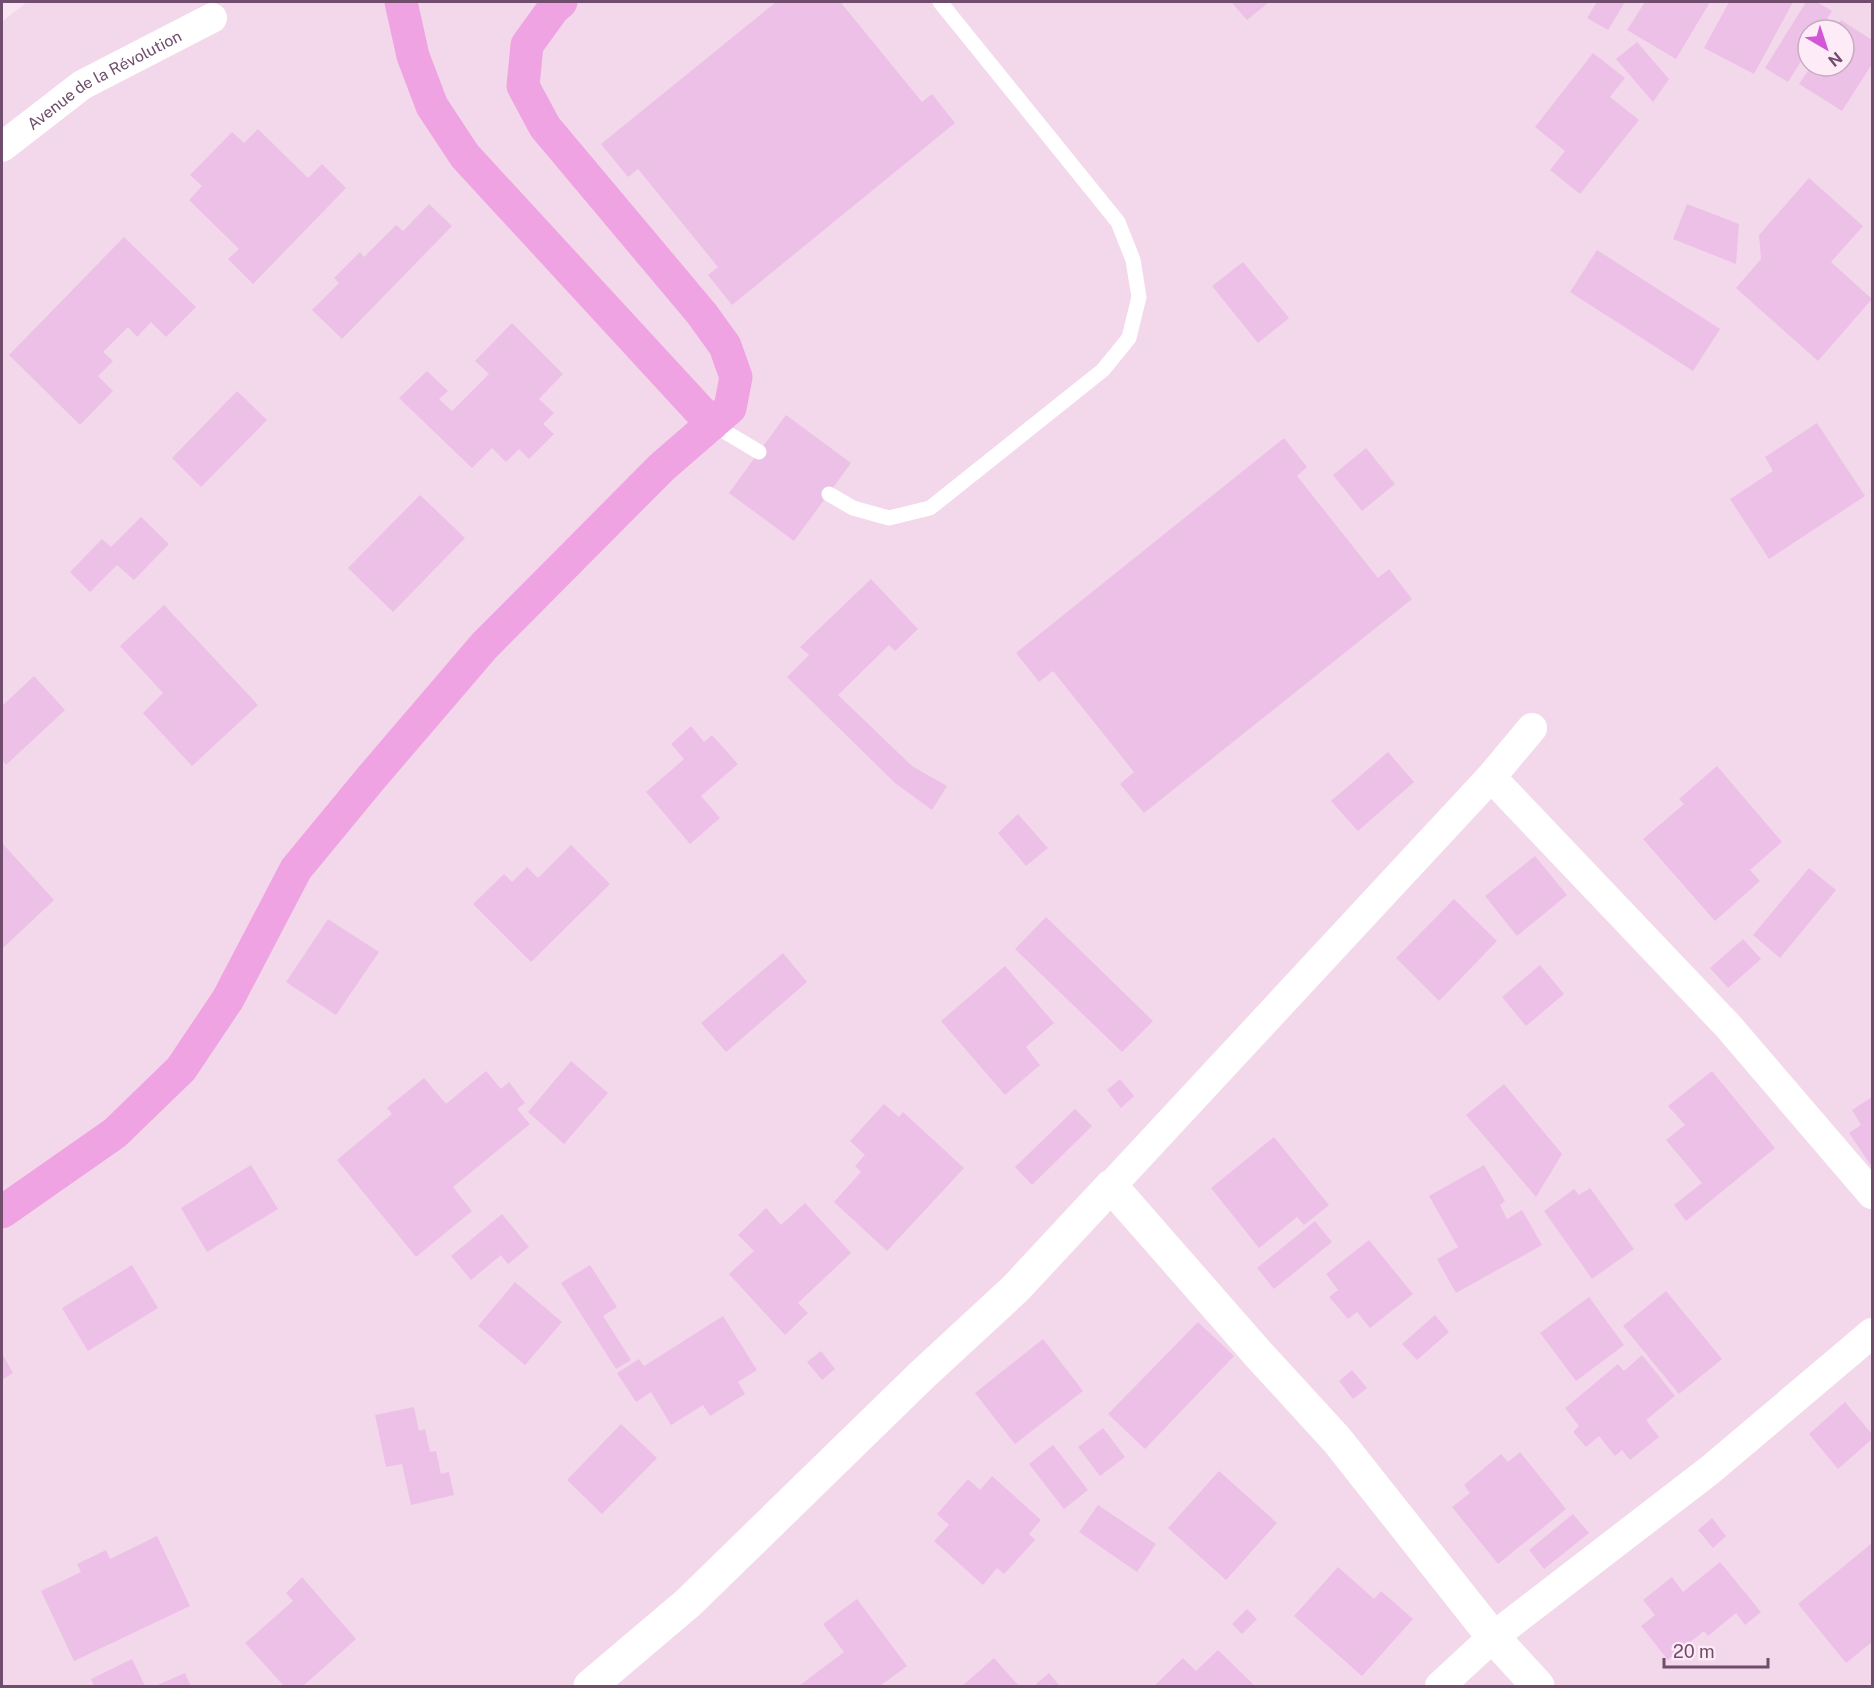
<svg xmlns="http://www.w3.org/2000/svg" width="1874" height="1688" font-family="'Public Sans',sans-serif">
	<style>
		.residential { fill: #f3d8eb; fill-rule: evenodd }
		.building { fill: #edc0e7 }
		.lines { fill: none; stroke-linecap: round; stroke-linejoin: round }
		.service { stroke: #fff; stroke-width: 15 }
		.minor { stroke: #fff; stroke-width: 30 }
		.tertiary { stroke: #fff; stroke-width: 33 }
		.trunk { stroke: #f0a3e2; stroke-width: 33 }
		.labels { text-anchor: middle; stroke-width: 4.5; stroke-linejoin: round; paint-order: stroke }
		.street-label { font-size: 16px; fill: #704d6d; stroke: #fdebf7 }
	</style>
	<rect width="100%" height="100%" fill="#fae5f3"/>
	<!-- residential -->
	<path class="residential" d="M 27,2 L 1872,2 L 1872,1686 L 2,1686 L 2,22 ZM 1808,30 L 1844,30 L 1844,66 L 1808,66 Z"/>
	<!-- building -->
	<path class="building" d="M 776,2 L 844,2 L 842,4 L 922,102 L 932,94 L 955,123 L 732,305 L 708,275 L 718,267 L 638,169 L 628,177 L 601,144 Z
		M 1231,2 L 1267,2 L 1268,3 L 1247,20 Z
		M 1597,2 L 1625,2 L 1608,30 L 1587,18 Z
		M 1645,2 L 1710,2 L 1676,59 L 1627,30 Z
		M 1729,2 L 1793,2 L 1754,74 L 1704,48 Z
		M 1806,2 L 1817,2 L 1832,11 L 1820,30 L 1808,30 L 1808,50 L 1788,82 L 1765,68 Z
		M 1841,20 L 1872,40 L 1872,64 L 1842,111 L 1799,84 L 1811,66 L 1844,66 L 1844,30 L 1834,30 Z
		M 1637,42 L 1669,79 L 1653,102 L 1616,59 Z
		M 1593,53 L 1625,78 L 1610,97 L 1639,120 L 1580,194 L 1550,170 L 1565,151 L 1535,127 Z
		M 258,129 L 308,178 L 322,164 L 346,188 L 253,284 L 228,259 L 239,249 L 189,200 L 202,186 L 190,175 L 232,132 L 244,143 Z
		M 1809,178 L 1863,226 L 1831,262 L 1872,299 L 1818,361 L 1736,288 L 1761,259 L 1759,235 Z
		M 429,204 L 452,226 L 342,339 L 312,310 L 339,283 L 334,278 L 360,252 L 364,257 L 396,225 L 403,231 Z
		M 1687,204 L 1739,224 L 1736,264 L 1673,239 Z
		M 124,237 L 196,307 L 166,337 L 151,322 L 137,337 L 128,327 L 103,352 L 113,361 L 98,376 L 113,391 L 80,425 L 9,355 Z
		M 1597,250 L 1720,329 L 1693,371 L 1570,292 Z
		M 1243,262 L 1289,318 L 1258,343 L 1212,286 Z
		M 512,323 L 563,374 L 539,399 L 554,413 L 543,424 L 554,434 L 529,459 L 519,449 L 506,462 L 492,448 L 472,468 L 399,398 L 427,371 L 448,391 L 439,399 L 452,411 L 489,374 L 475,361 Z
		M 237,391 L 267,420 L 201,487 L 172,458 Z
		M 786,415 L 851,463 L 794,541 L 729,493 Z
		M 1817,423 L 1865,496 L 1769,559 L 1730,499 L 1773,471 L 1765,457 Z
		M 1284,438 L 1307,467 L 1297,476 L 1378,578 L 1389,569 L 1412,599 L 1144,813 L 1120,784 L 1134,772 L 1053,671 L 1039,682 L 1016,653 Z
		M 1366,448 L 1395,484 L 1362,511 L 1333,475 Z
		M 420,495 L 465,538 L 393,612 L 348,568 Z
		M 141,517 L 169,544 L 134,580 L 117,565 L 90,592 L 70,572 L 102,539 L 111,547 Z
		M 871,579 L 918,629 L 895,651 L 889,645 L 838,695 L 912,766 L 947,786 L 932,810 L 895,783 L 787,677 L 809,655 L 800,647 Z
		M 164,605 L 258,705 L 192,766 L 143,713 L 163,693 L 120,646 Z
		M 34,676 L 65,710 L 6,765 L 2,760 L 2,706 Z
		M 691,726 L 704,742 L 712,735 L 738,764 L 701,796 L 720,818 L 690,844 L 646,792 L 684,759 L 671,744 Z
		M 1388,752 L 1414,782 L 1358,831 L 1331,801 Z
		M 1717,766 L 1782,842 L 1750,870 L 1760,881 L 1715,921 L 1643,839 L 1684,804 L 1679,799 Z
		M 1018,814 L 1048,848 L 1026,866 L 998,833 Z
		M 2,843 L 54,900 L 2,949 Z
		M 571,845 L 610,884 L 531,962 L 473,904 L 504,874 L 512,882 L 527,867 L 538,878 Z
		M 1535,856 L 1567,895 L 1517,936 L 1485,896 Z
		M 1809,868 L 1836,890 L 1780,958 L 1753,935 Z
		M 1454,899 L 1497,941 L 1439,1001 L 1396,958 Z
		M 1046,917 L 1153,1021 L 1122,1052 L 1015,949 Z
		M 328,919 L 379,952 L 336,1015 L 286,982 Z
		M 1743,939 L 1761,959 L 1728,988 L 1710,968 Z
		M 783,953 L 807,982 L 726,1052 L 701,1023 Z
		M 1540,965 L 1564,994 L 1526,1026 L 1502,997 Z
		M 1005,966 L 1054,1023 L 1026,1047 L 1040,1065 L 1005,1095 L 941,1021 Z
		M 571,1061 L 608,1093 L 564,1144 L 528,1112 Z
		M 486,1071 L 501,1089 L 509,1082 L 525,1103 L 517,1109 L 530,1124 L 453,1187 L 472,1211 L 416,1257 L 337,1160 L 392,1114 L 387,1108 L 424,1078 L 446,1104 Z
		M 1712,1071 L 1775,1148 L 1686,1221 L 1674,1205 L 1702,1183 L 1666,1140 L 1685,1125 L 1668,1106 Z
		M 1120,1079 L 1134,1096 L 1121,1108 L 1107,1090 Z
		M 1504,1084 L 1562,1154 L 1536,1197 L 1466,1115 Z
		M 1872,1097 L 1872,1167 L 1849,1133 L 1861,1125 L 1852,1110 Z
		M 884,1104 L 899,1117 L 903,1112 L 964,1168 L 887,1251 L 834,1202 L 861,1172 L 855,1166 L 865,1155 L 850,1141 Z
		M 1075,1109 L 1092,1126 L 1032,1185 L 1015,1167 Z
		M 1274,1137 L 1329,1205 L 1304,1225 L 1297,1217 L 1259,1248 L 1211,1188 Z
		M 251,1165 L 278,1209 L 207,1252 L 181,1208 Z
		M 1484,1165 L 1505,1201 L 1500,1205 L 1507,1219 L 1522,1210 L 1542,1245 L 1456,1293 L 1437,1259 L 1458,1247 L 1429,1196 Z
		M 1590,1188 L 1634,1249 L 1592,1279 L 1544,1211 L 1574,1189 L 1579,1195 Z
		M 805,1203 L 851,1253 L 798,1303 L 808,1313 L 785,1335 L 729,1274 L 754,1251 L 738,1235 L 766,1208 L 781,1225 Z
		M 502,1214 L 529,1247 L 508,1264 L 501,1255 L 471,1280 L 451,1256 Z
		M 1315,1221 L 1332,1242 L 1274,1289 L 1257,1268 Z
		M 1369,1240 L 1413,1294 L 1370,1328 L 1357,1312 L 1348,1319 L 1329,1297 L 1338,1290 L 1326,1274 Z
		M 132,1265 L 158,1308 L 88,1351 L 62,1308 Z
		M 590,1265 L 617,1307 L 603,1316 L 631,1360 L 616,1369 L 561,1283 Z
		M 515,1282 L 562,1322 L 525,1365 L 478,1326 Z
		M 1666,1291 L 1722,1359 L 1679,1394 L 1623,1326 Z
		M 1589,1297 L 1624,1345 L 1576,1381 L 1540,1333 Z
		M 1435,1315 L 1449,1332 L 1417,1360 L 1402,1344 Z
		M 723,1316 L 757,1370 L 738,1382 L 745,1394 L 710,1416 L 703,1405 L 671,1425 L 651,1392 L 636,1402 L 617,1373 L 639,1359 L 644,1366 Z
		M 1198,1322 L 1234,1356 L 1145,1449 L 1108,1414 Z
		M 1043,1339 L 1083,1391 L 1015,1444 L 975,1393 Z
		M 821,1351 L 835,1369 L 822,1380 L 807,1362 Z
		M 2,1353 L 13,1373 L 2,1380 Z
		M 1642,1355 L 1675,1396 L 1646,1420 L 1659,1437 L 1630,1460 L 1622,1450 L 1615,1456 L 1599,1436 L 1586,1447 L 1573,1432 L 1579,1426 L 1565,1408 L 1618,1364 L 1624,1371 Z
		M 1352,1370 L 1367,1388 L 1353,1399 L 1339,1381 Z
		M 1845,1402 L 1872,1434 L 1872,1439 L 1838,1469 L 1809,1434 Z
		M 414,1407 L 419,1431 L 425,1429 L 430,1452 L 436,1451 L 441,1474 L 449,1472 L 454,1495 L 411,1505 L 402,1464 L 386,1467 L 375,1415 Z
		M 621,1424 L 657,1458 L 602,1514 L 567,1480 Z
		M 1103,1428 L 1125,1457 L 1100,1476 L 1078,1447 Z
		M 1053,1445 L 1088,1490 L 1064,1509 L 1029,1464 Z
		M 1520,1452 L 1566,1509 L 1498,1564 L 1452,1507 L 1470,1493 L 1464,1485 L 1501,1454 L 1508,1462 Z
		M 1219,1471 L 1277,1523 L 1226,1580 L 1168,1528 Z
		M 992,1476 L 1041,1520 L 1029,1534 L 1035,1540 L 1004,1574 L 997,1568 L 983,1585 L 934,1541 L 949,1525 L 937,1514 L 968,1479 L 980,1490 Z
		M 1098,1505 L 1156,1544 L 1137,1572 L 1079,1532 Z
		M 1573,1514 L 1589,1533 L 1544,1569 L 1529,1550 Z
		M 1712,1518 L 1726,1536 L 1713,1548 L 1698,1530 Z
		M 157,1536 L 190,1606 L 74,1661 L 41,1591 L 81,1572 L 77,1564 L 106,1550 L 110,1559 Z
		M 1872,1543 L 1872,1642 L 1846,1663 L 1798,1604 Z
		M 1720,1562 L 1761,1612 L 1745,1625 L 1736,1613 L 1708,1636 L 1704,1631 L 1668,1660 L 1641,1626 L 1655,1615 L 1643,1600 L 1672,1577 L 1683,1592 Z
		M 1338,1567 L 1374,1599 L 1381,1591 L 1413,1619 L 1362,1676 L 1294,1616 Z
		M 302,1577 L 356,1639 L 303,1686 L 284,1686 L 245,1643 L 293,1601 L 286,1593 Z
		M 857,1599 L 907,1666 L 880,1686 L 801,1686 L 800,1685 L 844,1652 L 823,1624 Z
		M 1247,1609 L 1257,1619 L 1242,1634 L 1232,1624 Z
		M 1218,1650 L 1255,1686 L 1154,1686 L 1183,1658 L 1196,1671 Z
		M 994,1658 L 1019,1686 L 962,1686 Z
		M 132,1659 L 145,1686 L 94,1686 L 91,1679 Z
		M 185,1673 L 191,1686 L 155,1686 Z
		M 1049,1673 L 1060,1686 L 1038,1686 L 1036,1684 Z"/>
	<g class="lines">
		<!-- service -->
		<path class="service" d="M 712,424 L 759,452
			M 829,494 L 853,508 L 889,518 L 930,508 L 1103,370 L 1129,338 L 1139,297 L 1133,260 L 1118,222 L 940,2"/>
		<!-- minor -->
		<g class="minor">
			<path id="s1" d="M 2,147 L 82,85 L 212,18"/>
			<path d="M 1491,777 L 1728,1026 L 1872,1194"/>
			<path d="M 1111,1186 L 1491,777 L 1532,728"/>
			<path d="M 1440,1686 L 1493,1637 L 1710,1470 L 1872,1333"/>
		</g>
		<!-- tertiary -->
		<path class="tertiary" d="M 590,1686 L 688,1603 L 922,1375 L 1016,1288 L 1111,1186 L 1260,1356 L 1337,1440 L 1493,1637 L 1538,1686"/>
		<!-- trunk -->
		<path class="trunk" d="M 401,2 L 413,56 L 432,106 L 465,156 L 712,424
			M 2,1212 L 115,1133 L 181,1069 L 228,999 L 296,869 L 371,778 L 484,646 L 662,467 L 730,408 L 736,377 L 725,346 L 702,314 L 545,127 L 523,86 L 527,45 L 553,9 L 561,2"/>
	</g>
	<g class="labels">
		<!-- street labels -->
		<g class="street-label">
			<text dy="6" stroke="none"><textPath href="#s1" startOffset="123">Avenue de la Révolution</textPath></text>
		</g>
	</g>
	<!-- border -->
	<rect width="1874" height="1688" fill="none" stroke="#704d6d" stroke-width="6"/>
	<!-- north arrow -->
	<g transform="translate(1826 48) rotate(141)"><circle r="28" fill="#fdebf7" stroke="#c5acc0" stroke-width="1.5"/>
	<path d="M0-4.5L10 22L0 15L-10 22Z" fill="#d256d8"/>
	<text y="-9" font-size="16" font-weight="bold" text-anchor="middle" fill="#704d6d">N</text>
	</g>
	<!-- scale -->
	<path d="M1664 1658v9h104v-9" fill="none" stroke="#704d6d" stroke-width="3"/>
	<text x="1673" y="1658" font-size="18" fill="#704d6d" stroke="#fdebf7" stroke-width="4.5" paint-order="stroke">20 m</text>
</svg>
